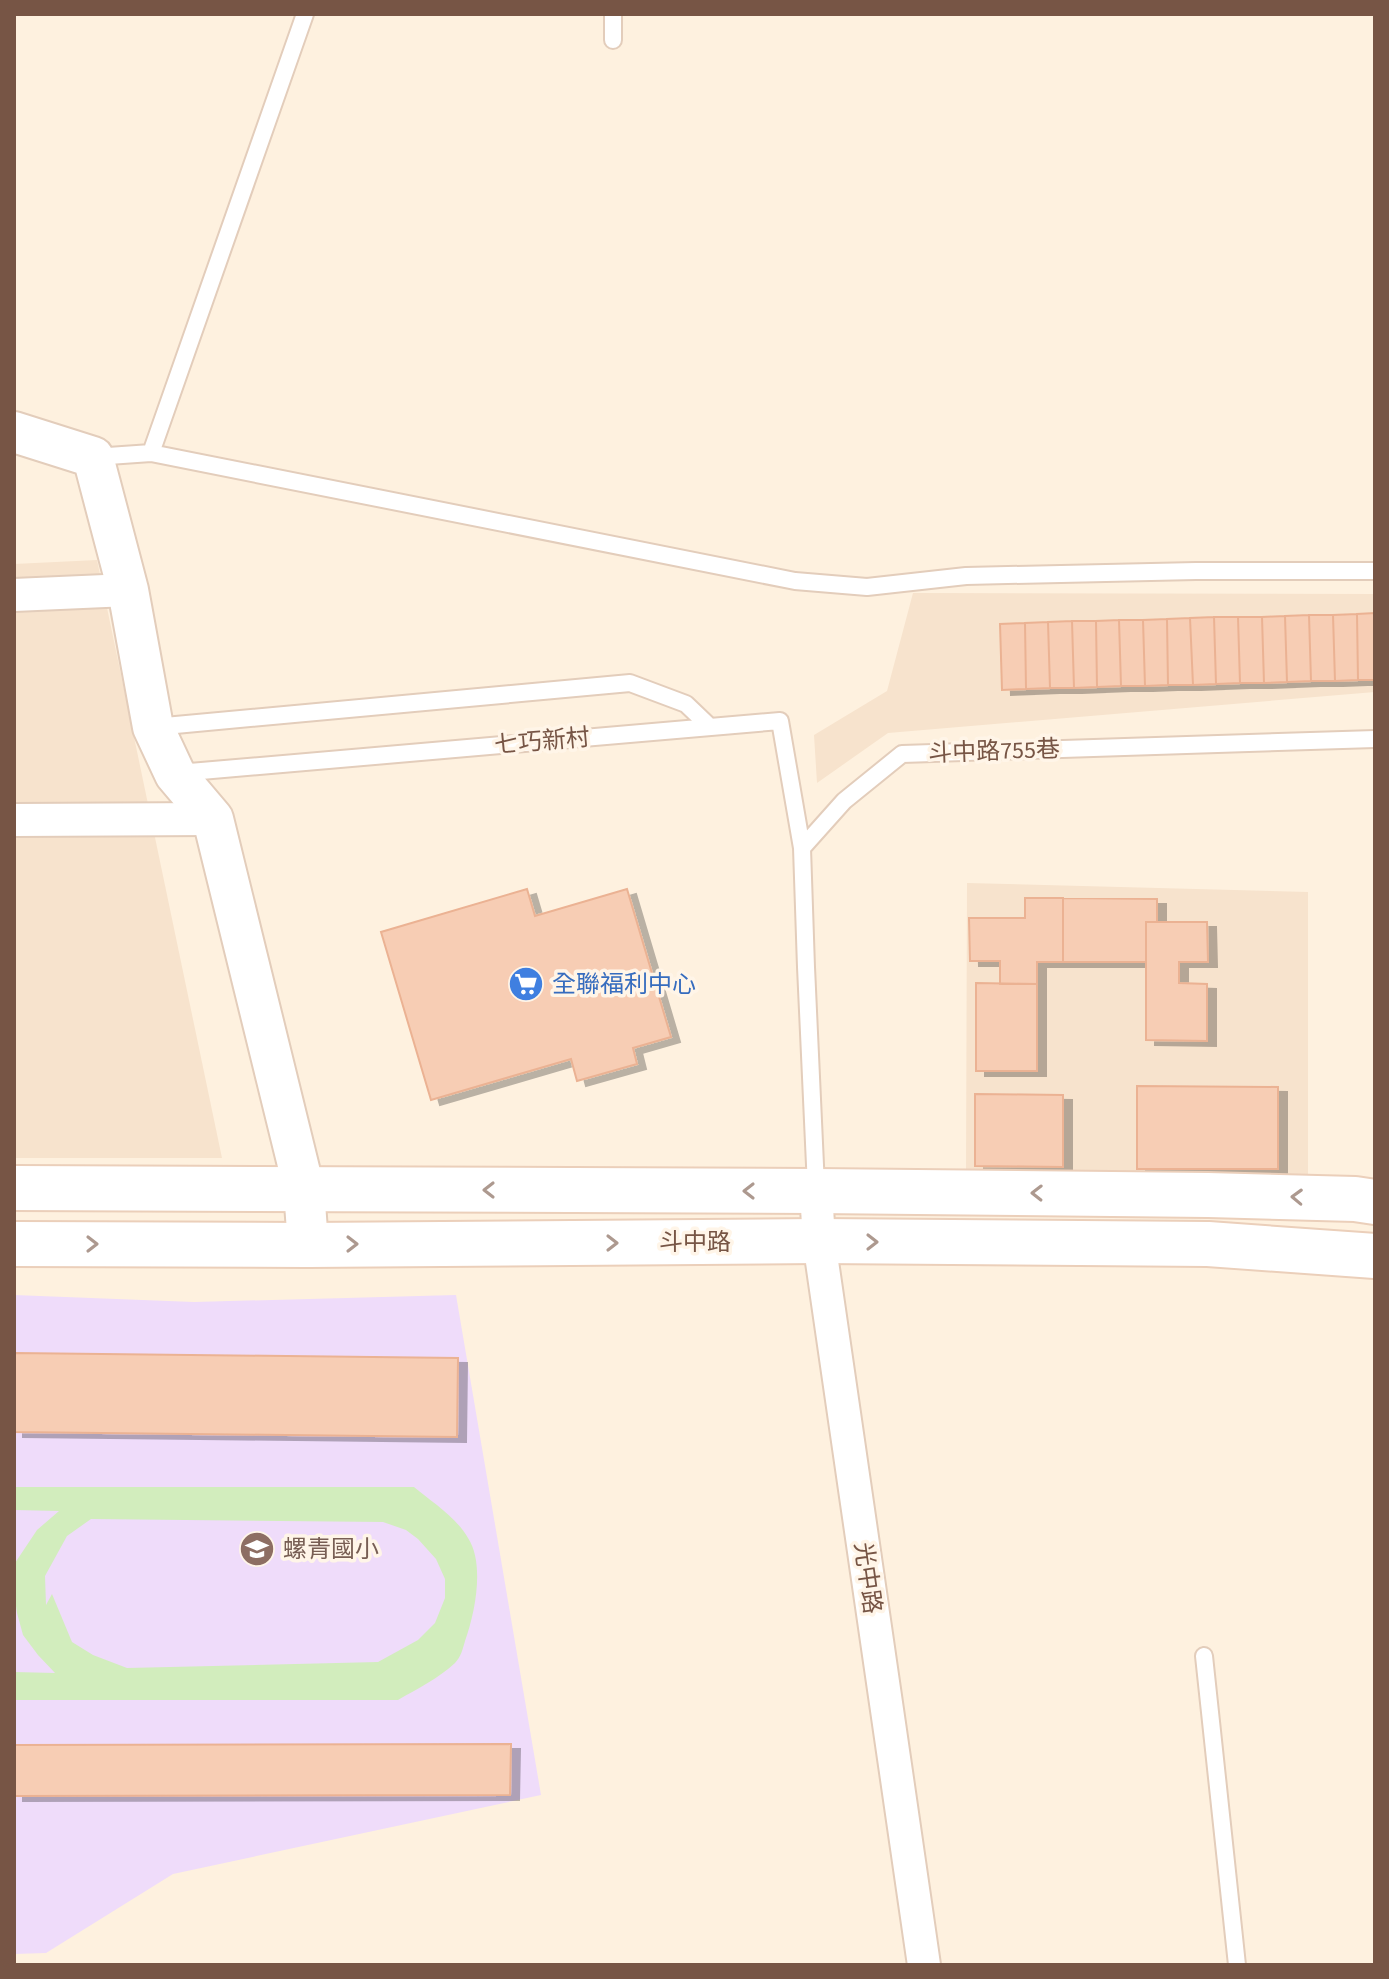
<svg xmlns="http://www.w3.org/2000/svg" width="1389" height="1979" font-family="'Source Sans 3','Noto Sans TC',sans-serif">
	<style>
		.residential { fill: #f7e3cd }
		.education { fill: #efdcfa }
		.green { fill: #d2edbd; fill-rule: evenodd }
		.building { fill: #f7cdb4; stroke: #ebb293; stroke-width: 2; filter: url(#shadow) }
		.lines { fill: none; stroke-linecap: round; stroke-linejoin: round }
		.service-casing { stroke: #e3cdbb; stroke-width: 20 }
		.minor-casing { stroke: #e3cdbb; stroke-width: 36 }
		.tertiary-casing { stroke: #e3cdbb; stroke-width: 44 }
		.secondary-casing { stroke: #ebcfba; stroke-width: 48 }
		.service { stroke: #fff; stroke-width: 16 }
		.minor { stroke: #fff; stroke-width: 32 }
		.tertiary { stroke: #fff; stroke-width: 40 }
		.secondary { stroke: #fff; stroke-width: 44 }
		.oneway { stroke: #ad998f }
		.labels { text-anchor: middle; stroke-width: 7; stroke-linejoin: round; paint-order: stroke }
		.street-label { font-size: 24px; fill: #775545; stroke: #fff5e8 }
		.shop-label { font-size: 24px; fill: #366cbe; stroke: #fff5e8; text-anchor: start }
		.education-label { font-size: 24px; fill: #785e54; stroke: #fff5e8; text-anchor: start }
	</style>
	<defs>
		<filter id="shadow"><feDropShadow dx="9" dy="5" stdDeviation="0" flood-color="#0004"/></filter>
	</defs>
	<rect width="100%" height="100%" fill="#fef1df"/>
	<!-- residential -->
	<path class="residential" d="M 97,560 L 222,1158 L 14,1158 L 14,564 Z
		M 913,593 L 1375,594 L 1375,692 L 888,733 L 817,783 L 814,735 L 887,691 Z
		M 967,883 L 1308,892 L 1308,1177 L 966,1174 Z"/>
	<!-- education -->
	<path class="education" d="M 14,1295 L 194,1302 L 456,1295 L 541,1795 L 173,1874 L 46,1953 L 14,1954 Z"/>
	<!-- green -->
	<path class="green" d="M 14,1487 L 414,1487 C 432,1502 456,1517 468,1538 C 485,1564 475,1613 465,1641 C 463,1648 461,1657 455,1663 C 439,1678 417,1689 398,1700 L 14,1700 L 14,1672 L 55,1673 L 38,1655 L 23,1635 L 17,1613 L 14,1592 L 14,1574 L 15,1563 L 37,1530 L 59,1511 L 14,1510 ZM 91,1519 L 383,1522 L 406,1530 L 418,1539 L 436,1559 L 445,1579 L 445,1598 L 435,1623 L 418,1640 L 378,1662 L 127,1668 L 93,1655 L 72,1642 L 52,1594 L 46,1605 L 45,1576 L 67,1536 Z"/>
	<!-- building -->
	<path class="building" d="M 1375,613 L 1375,680 L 1358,680 L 1357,614 Z
		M 1357,614 L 1358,680 L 1335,681 L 1333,615 Z
		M 1309,615 L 1311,681 L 1287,682 L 1285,616 Z
		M 1309,615 L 1333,615 L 1335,681 L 1311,681 Z
		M 1285,616 L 1287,682 L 1264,683 L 1262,617 Z
		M 1214,617 L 1216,684 L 1193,685 L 1190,618 Z
		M 1214,617 L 1238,617 L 1240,683 L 1216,684 Z
		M 1238,617 L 1262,617 L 1264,683 L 1240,683 Z
		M 1190,618 L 1193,685 L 1168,685 L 1167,619 Z
		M 1167,619 L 1168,685 L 1145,686 L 1143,620 Z
		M 1119,620 L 1121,686 L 1097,687 L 1096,621 Z
		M 1119,620 L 1143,620 L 1145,686 L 1121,686 Z
		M 1072,621 L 1074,688 L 1050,688 L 1048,622 Z
		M 1072,621 L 1096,621 L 1097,687 L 1074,688 Z
		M 1048,622 L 1050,688 L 1026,689 L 1025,623 Z
		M 1025,623 L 1026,689 L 1002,690 L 1000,624 Z
		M 527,889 L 535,916 L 627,889 L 671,1037 L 633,1048 L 637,1064 L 577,1081 L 571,1059 L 431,1100 L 381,932 Z
		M 1025,898 L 1063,898 L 1063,962 L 1037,962 L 1037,984 L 1000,984 L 1000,961 L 970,961 L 969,918 L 1025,918 Z
		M 1063,898 L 1157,899 L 1157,922 L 1146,922 L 1146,962 L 1063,962 Z
		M 1146,922 L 1207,922 L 1208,962 L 1179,962 L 1179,983 L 1207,984 L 1207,1041 L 1146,1040 Z
		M 976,983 L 1037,984 L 1037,1071 L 976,1071 Z
		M 1137,1086 L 1278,1087 L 1278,1169 L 1137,1169 Z
		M 975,1094 L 1063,1095 L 1063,1167 L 975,1166 Z
		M 14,1353 L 458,1358 L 457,1437 L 14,1432 Z
		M 511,1744 L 510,1795 L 14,1796 L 14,1745 Z"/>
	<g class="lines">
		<!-- service casing -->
		<g class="service-casing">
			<path id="service" d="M 613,14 L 613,40
				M 151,453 L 305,14
				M 94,457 L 151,453 L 795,581 L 867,587 L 966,576 L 1196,571 L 1375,571
				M 154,727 L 630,683 L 686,704 L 709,726
				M 178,773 L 780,721 L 802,848
				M 816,1187 L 806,967 L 802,848 L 844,801 L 902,754 L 1375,739
				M 1204,1656 L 1237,1965"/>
		</g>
		<!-- minor casing -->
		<g class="minor-casing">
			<path id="minor" d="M 14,595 L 128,590
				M 14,820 L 213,819
				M 816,1191 L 819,1241 L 924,1965"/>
		</g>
		<!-- tertiary casing -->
		<g class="tertiary-casing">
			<path id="tertiary" d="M 14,432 L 93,457 L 128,590 L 153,727 L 175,774 L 213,819 L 304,1189 L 308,1245"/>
		</g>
		<!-- secondary casing -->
		<g class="secondary-casing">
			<path id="secondary" d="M 14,1188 L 816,1191 L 1208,1195 L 1355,1199 L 1375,1202
				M 14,1244 L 308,1245 L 819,1241 L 1208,1244 L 1375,1256"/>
		</g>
		<!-- service -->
		<use href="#service" class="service"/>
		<!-- minor -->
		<use href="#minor" class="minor"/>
		<!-- tertiary -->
		<use href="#tertiary" class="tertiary"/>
		<!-- secondary -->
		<use href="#secondary" class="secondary"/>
	</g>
	<!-- one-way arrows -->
	<defs><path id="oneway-chevron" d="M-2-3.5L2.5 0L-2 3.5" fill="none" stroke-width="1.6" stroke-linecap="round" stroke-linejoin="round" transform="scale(2)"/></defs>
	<g class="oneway">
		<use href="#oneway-chevron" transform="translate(489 1190) rotate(-180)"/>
		<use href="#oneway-chevron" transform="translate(749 1191) rotate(-180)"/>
		<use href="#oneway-chevron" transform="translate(1037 1193) rotate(-179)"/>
		<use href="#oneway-chevron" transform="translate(1297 1197) rotate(-178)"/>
		<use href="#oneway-chevron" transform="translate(872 1242)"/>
		<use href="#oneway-chevron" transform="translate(612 1243)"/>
		<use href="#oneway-chevron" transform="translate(92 1244)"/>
		<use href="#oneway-chevron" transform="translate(352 1244)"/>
	</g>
	<!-- icons -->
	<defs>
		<g id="supermarket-disc" transform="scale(1.8)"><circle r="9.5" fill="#3f7fe0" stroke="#fff5e8"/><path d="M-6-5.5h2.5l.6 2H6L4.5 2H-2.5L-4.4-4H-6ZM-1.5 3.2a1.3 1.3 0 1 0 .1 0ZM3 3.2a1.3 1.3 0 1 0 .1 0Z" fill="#fff"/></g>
		<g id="school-disc" transform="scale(1.8)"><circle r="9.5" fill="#8d6e63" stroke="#fff5e8"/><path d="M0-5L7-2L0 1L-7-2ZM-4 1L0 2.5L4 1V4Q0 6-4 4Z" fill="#fff"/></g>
	</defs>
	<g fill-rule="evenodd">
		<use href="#supermarket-disc" x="526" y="984"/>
		<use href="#school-disc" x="257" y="1549"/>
	</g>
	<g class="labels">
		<!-- street labels -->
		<g class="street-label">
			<text transform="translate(542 741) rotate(-5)" y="8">七巧新村</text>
			<text transform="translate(994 751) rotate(-2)" y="8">斗中路755巷</text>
			<text x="695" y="1250">斗中路</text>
			<text transform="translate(868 1578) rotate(82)" y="8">光中路</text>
		</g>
		<!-- shop labels -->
		<g class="shop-label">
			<text x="552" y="992">全聯福利中心</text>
		</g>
		<!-- education labels -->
		<g class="education-label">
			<text x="283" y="1557">螺青國小</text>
		</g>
	</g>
	<!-- border -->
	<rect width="1389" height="1979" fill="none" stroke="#775545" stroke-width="32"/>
</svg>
